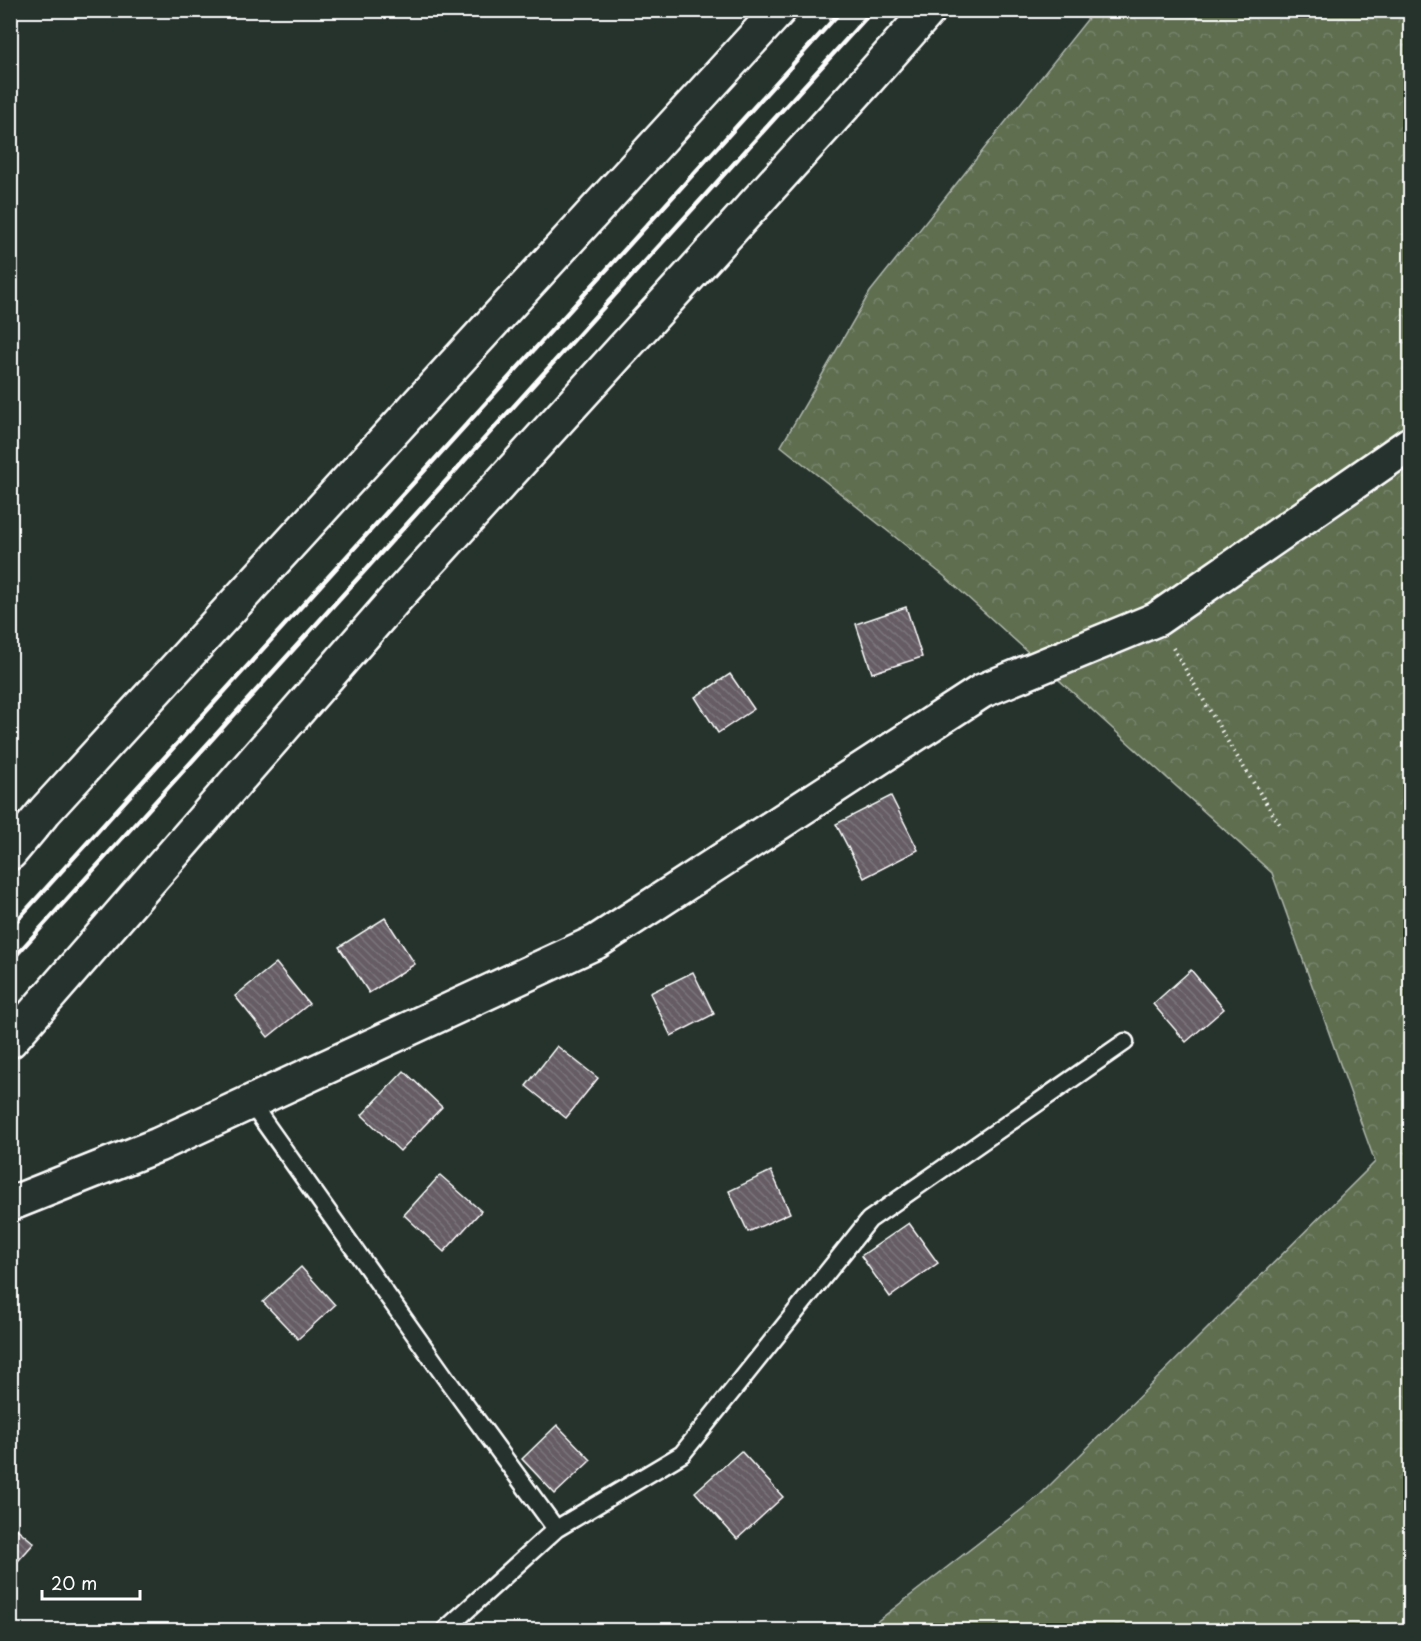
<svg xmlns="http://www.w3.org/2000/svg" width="1421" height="1641" font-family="'Playpen Sans',sans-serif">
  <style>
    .forest { fill: url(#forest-crowns); stroke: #aeb6a8; stroke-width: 1.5 }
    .building { fill: url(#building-back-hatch); stroke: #fff; stroke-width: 1.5 }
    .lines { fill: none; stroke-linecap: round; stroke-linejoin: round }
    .service-casing { stroke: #fff; stroke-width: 21 }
    .minor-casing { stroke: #fff; stroke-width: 38 }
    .path { stroke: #fff; stroke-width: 4; stroke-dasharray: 1.5 4.5; stroke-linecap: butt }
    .service { stroke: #26332d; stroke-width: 16 }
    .minor { stroke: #26332d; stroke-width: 33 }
    .rail { stroke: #fff; stroke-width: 4.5 }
  </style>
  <defs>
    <pattern id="forest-crowns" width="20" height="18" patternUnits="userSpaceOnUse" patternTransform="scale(1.5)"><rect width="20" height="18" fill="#5e6e50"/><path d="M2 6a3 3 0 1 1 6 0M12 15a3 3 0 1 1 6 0" fill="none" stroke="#76846a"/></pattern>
    <pattern id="building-back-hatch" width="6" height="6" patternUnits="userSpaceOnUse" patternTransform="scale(1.5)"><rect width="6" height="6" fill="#655d64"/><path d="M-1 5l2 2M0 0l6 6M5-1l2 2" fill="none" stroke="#7c757b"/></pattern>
  </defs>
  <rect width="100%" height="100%" fill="#26332d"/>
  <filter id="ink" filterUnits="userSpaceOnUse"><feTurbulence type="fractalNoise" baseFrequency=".0167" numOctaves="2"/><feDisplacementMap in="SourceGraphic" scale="12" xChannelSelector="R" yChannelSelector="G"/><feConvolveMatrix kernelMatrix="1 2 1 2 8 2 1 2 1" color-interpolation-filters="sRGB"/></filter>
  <g filter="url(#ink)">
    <path class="forest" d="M1094,11H1410V1630H866L1039,1496L1375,1162L1272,873L944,576L781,446L870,292Z"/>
    <path class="building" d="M906,607L922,657L872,673L856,624Z
      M730,674L754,709L718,733L695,697Z
      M891,796L918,850L864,878L836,824Z
      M385,918L415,964L369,993L339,947Z
      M276,963L309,1004L268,1037L235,996Z
      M1191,970L1224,1009L1186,1042L1153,1004Z
      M693,972L714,1014L671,1036L650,993Z
      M557,1046L598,1078L566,1118L526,1086Z
      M404,1071L442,1107L400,1151L362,1115Z
      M771,1171L790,1213L748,1232L729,1191Z
      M440,1175L481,1211L444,1252L404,1215Z
      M909,1223L938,1263L890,1297L861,1256Z
      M301,1267L335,1305L298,1339L263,1302Z
      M557,1425L591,1460L555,1494L522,1459Z
      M741,1451L783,1497L737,1539L695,1492Z
      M10,1523L34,1543L10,1570Z"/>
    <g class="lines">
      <defs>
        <path id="service" d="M250,1102L445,1377L556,1529L682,1454L869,1220L1125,1042
          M445,1630L556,1529"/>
        <path id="minor" d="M10,853L45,811L779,10
          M10,1041L397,597L863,85L929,10
          M10,1204L158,1145L596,942L982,691L1157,619L1410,444"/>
      </defs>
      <use href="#service" class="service-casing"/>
      <use href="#minor" class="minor-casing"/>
      <path class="path" d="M1173,648L1231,747L1280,825"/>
      <use href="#service" class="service"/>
      <use href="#minor" class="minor"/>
      <path class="rail" d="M10,928L842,10
        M10,962L873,10"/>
    </g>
  </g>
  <rect width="1421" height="1641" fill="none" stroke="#26332d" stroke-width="36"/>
  <rect x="18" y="18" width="1385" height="1605" fill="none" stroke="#fff" stroke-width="2" filter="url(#ink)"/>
  <path d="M42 1590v9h98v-9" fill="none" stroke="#ffffff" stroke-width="3"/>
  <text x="51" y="1590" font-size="18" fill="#ffffff" stroke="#26332d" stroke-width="4.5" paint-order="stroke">20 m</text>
</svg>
